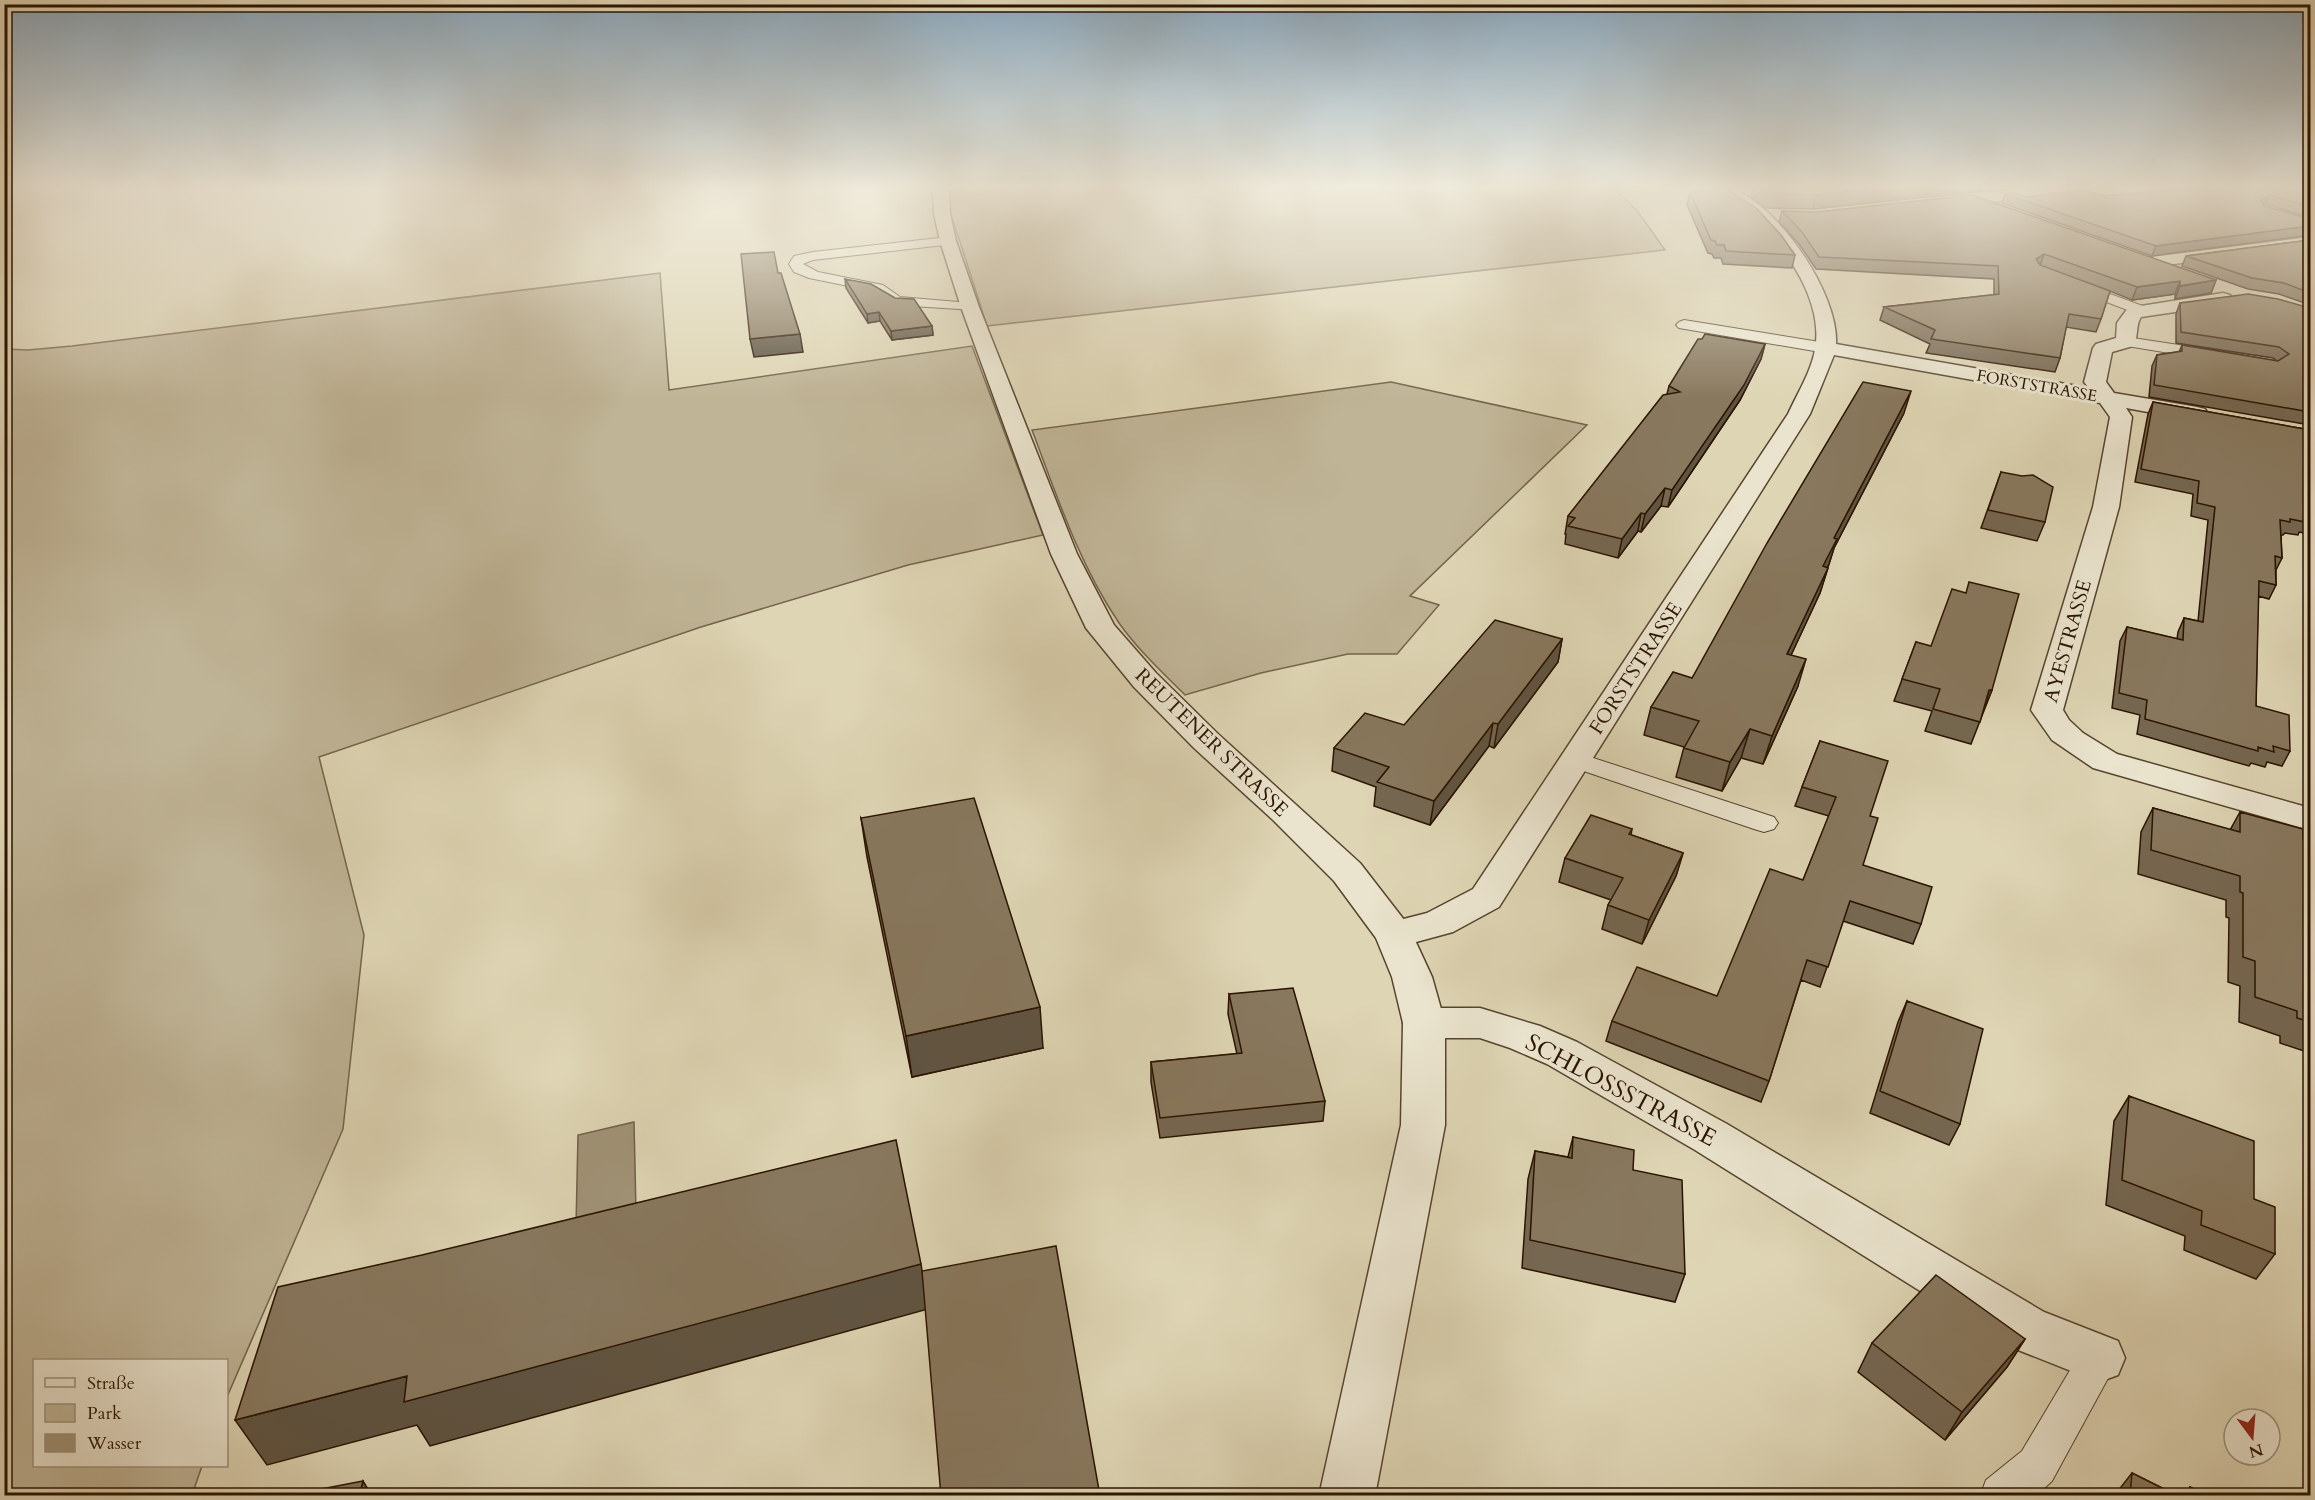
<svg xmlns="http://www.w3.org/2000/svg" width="2315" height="1500" font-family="Cardo,serif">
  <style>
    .green { fill: #bfb496; stroke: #74644c; stroke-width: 1.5 }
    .water { fill: #a19377; stroke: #716048; stroke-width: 1.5 }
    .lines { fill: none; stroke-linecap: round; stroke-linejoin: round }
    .service-casing { stroke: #57442e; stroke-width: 2 }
    .minor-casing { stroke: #57442e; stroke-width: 3 }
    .tertiary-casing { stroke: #57442e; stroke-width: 3 }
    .service { fill: #eae4ce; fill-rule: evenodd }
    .minor { fill: #eae4ce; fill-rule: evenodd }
    .tertiary { fill: #eae4ce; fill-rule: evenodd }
    .wall { fill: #756751; stroke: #2a1301; stroke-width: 1.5 }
    .shaded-wall { fill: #5f5442; stroke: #2a1301; stroke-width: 1.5 }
    .building { fill: #88785e; stroke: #2a1301; stroke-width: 1.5 }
    .labels { text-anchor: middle; stroke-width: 6; stroke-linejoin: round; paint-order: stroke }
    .far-street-label { font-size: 16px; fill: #2a1301; stroke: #eae4ce }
    .street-label { font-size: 20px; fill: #2a1301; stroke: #eae4ce }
    .near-street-label { font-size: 24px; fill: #2a1301; stroke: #eae4ce }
  </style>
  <rect width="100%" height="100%" fill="#ded5b4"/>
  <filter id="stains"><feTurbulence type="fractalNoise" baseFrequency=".00333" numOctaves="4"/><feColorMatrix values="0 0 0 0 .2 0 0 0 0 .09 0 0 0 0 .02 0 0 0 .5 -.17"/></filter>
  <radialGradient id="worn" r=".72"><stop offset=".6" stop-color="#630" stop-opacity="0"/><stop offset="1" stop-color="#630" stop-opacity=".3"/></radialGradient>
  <path class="green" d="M950,189H1615L1638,212L1665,250L987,326L951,214Z
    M660,273L669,390L972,346L1043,535L908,565L701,627L319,757L364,935L343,1129L227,1397L226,1360H34V1466H202L192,1495H5V349L28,350L72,346Z
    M1391,382L1587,425L1410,596L1439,605L1397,654H1348L1261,673L1185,695C1162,672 1138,650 1119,623C1079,564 1057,496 1032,430Z"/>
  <path class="water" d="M634,1122L636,1212L576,1226L578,1135Z"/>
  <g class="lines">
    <defs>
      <path id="service" d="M948,237L954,241L953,244L813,260L803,264L818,272L883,285L900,297L970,303L975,304L977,307L975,310L896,305L873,291L809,278L794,272L789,264L794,256L813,252Z
        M2075,281L2148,308L2150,311L2143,315L2138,314L2070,288L2068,285L2070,282Z
        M1684,320L1826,343L1834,348L1826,353L1679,328L1676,325L1679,322Z
        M2126,337L2212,350L2220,355L2212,360L2121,345L2118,342L2121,339Z
        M1575,752L1774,817L1778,823L1774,829L1764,832L1754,829L1566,765L1562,760L1566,755Z
        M2099,1339L2113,1345L2119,1358L2052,1481L2036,1496H1980L1986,1480L2022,1451L2085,1345Z"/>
      <path id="minor" d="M1715,189C1721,189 1729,188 1734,190C1780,207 1839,295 1836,344L2089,388L2084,382L2093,348L2096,344L2116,338L2117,323L2128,308L2223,293L2230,295L2232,299L2230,303L2223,305L2141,317C2135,326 2139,337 2133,346L2112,352L2106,382L2114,393L2197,407L2205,409L2208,414L2205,419L2197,421L2126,408L2132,417L2119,507L2063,710L2069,720L2083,733L2117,754L2310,808V830L2093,768L2052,740L2031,710L2093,507L2110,417L2100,403L1834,355L1810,414L1499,907L1453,932L1394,948L1380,945L1375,935L1380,925L1427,913L1473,889L1788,414C1797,394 1811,372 1815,350C1824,303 1788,250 1756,220C1744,209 1725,202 1715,189Z
        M2024,189L2045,190L2053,195L2045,200L2030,198L1936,207L1928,202L1936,197Z
        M2310,237V247L2150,267L2144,266L2141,262L2144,258L2150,257Z
        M1424,1008H1480L1540,1026L1577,1042L1727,1124L2044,1312L2118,1341L2125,1358L2118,1375L2099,1382L2008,1346L1695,1150L1547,1064L1510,1048L1480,1038H1424L1409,1034L1403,1023L1409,1012Z"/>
      <path id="tertiary" d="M933,189H949L950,214L956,241L979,307L1077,554L1114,625L1156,673L1218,734L1360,863L1408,925L1432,977L1445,1023V1125L1375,1496H1319L1401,1125L1403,1023L1392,977L1376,938L1334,881L1273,820L1194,748L1134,687L1086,628L1051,554L961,307L940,241L934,214Z"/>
    </defs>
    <use href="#service" class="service-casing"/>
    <use href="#minor" class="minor-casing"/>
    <use href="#tertiary" class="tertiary-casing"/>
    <use href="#service" class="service"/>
    <use href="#minor" class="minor"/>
    <use href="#tertiary" class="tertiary"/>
  </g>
  <path class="wall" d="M1753,189H1981L1980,191L1813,209L1765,208L1751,198Z
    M2310,189V218L2266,204L2152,256L2002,203L2005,194L2025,197L2104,196Z
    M1690,192L1795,255L1792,268L1723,264L1721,258H1714L1712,254L1708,253L1687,205Z
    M1782,211L2216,280L2211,293L2175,299V294L2132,300L2110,291L2101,319L2096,332L2066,327L2060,358L2055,372L1926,353L1930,344L1880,320L1884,307L1994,295V279L1816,269L1799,244L1779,222Z
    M2310,240V305L2279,294L2248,289L2182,266L2186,256Z
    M845,279L932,326L933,335L892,340L880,321L868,323L846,288Z
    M2180,303L2310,308V425L2149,397L2152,366L2157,355L2179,352L2182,345L2277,361L2273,358L2176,343V314Z
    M1765,344L1761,359L1740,400L1668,507L1661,506L1641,532L1638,531L1618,558L1565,544L1566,534H1565L1568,516L1667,394L1669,386Z
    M2153,402L2310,430V534L2299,532L2298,535L2285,533L2283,535H2281L2282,558L2276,570V585L2269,599L2258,596L2256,706L2290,751L2282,766L2267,762L2265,767L2251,763L2249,766L2137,734L2140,715L2112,708L2120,641L2127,627L2177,639L2178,632L2184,618L2198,621L2208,520L2191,516L2193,494L2135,482L2148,414Z
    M1904,413L1834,548L1820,593L1791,655L1798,686L1763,764L1741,758L1722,791L1676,777L1684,747L1644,735L1651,707L1692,678Z
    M2001,472L2045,522L2037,541L1981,528Z
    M1562,639L1558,662L1494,748L1489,746L1430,825L1374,806L1376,787L1332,771L1334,748L1404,725Z
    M1916,642L1992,690L1971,744L1925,731L1932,711L1894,701Z
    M1820,741L1870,816L1863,865L1921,924L1913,944L1843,921L1820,987L1801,980L1769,1081L1761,1102L1606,1041L1612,1021L1717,996L1803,880L1829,816L1795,806L1802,787Z
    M2153,808L2230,830L2240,812L2303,839L2310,841V1053L2280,1043V1036L2239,1022L2240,986L2228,982L2229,918L2226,917V900L2138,874L2141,832Z
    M861,818L1043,1048L912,1077L867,857Z
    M1632,829L1631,835L1683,853L1676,876L1642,944L1602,929L1608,905L1611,900L1559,882L1565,858Z
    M1229,994L1325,1101L1323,1121L1160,1138L1151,1082V1062L1237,1054L1228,1014Z
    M1907,1001L1960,1124L1949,1145L1870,1113L1898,1022Z
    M2129,1096L2254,1199L2275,1254L2256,1279L2184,1250L2185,1236L2106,1205L2114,1121Z
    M1573,1137L1633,1170L1685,1274L1675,1302L1522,1268L1528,1179L1535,1151L1568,1157Z
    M2025,1339L2007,1367L1945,1440L1858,1372L1872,1343Z
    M2132,1473L2178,1496H2114Z
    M2190,1487L2208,1496H2183Z"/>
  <path class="shaded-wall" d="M1877,189H1981L1980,191L1813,209L1816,195Z
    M2270,195L2266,204L2257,210L2261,200Z
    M2310,226V235L2152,256L2156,246Z
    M2044,254L2040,266L2036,259Z
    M2216,280L2211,293L2175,299L2180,286Z
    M2180,281L2175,294L2132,300L2137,287Z
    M879,312L880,321L868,323L867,314Z
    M932,326L933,335L892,340L891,331Z
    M800,334L803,352L754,357L750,339Z
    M1765,344L1761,359L1740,400L1668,507L1672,490Z
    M1911,391L1904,413L1834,548L1829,564L1815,592L1823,566L1834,538Z
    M1665,488L1661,506L1641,532L1645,514Z
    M1641,513L1638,531L1618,558L1622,539Z
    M1828,568L1820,593L1779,681L1787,654Z
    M1562,639L1558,662L1494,748L1498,724Z
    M1806,659L1798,686L1763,764L1772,736Z
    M1989,690H1992L1983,712Z
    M1493,723L1489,746L1430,825L1434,801Z
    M1750,729L1741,758L1722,791L1730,762Z
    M1683,853L1676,876L1642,944L1649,920Z
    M1040,1007L1043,1048L912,1077L906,1036Z
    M921,1264L928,1309L430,1446L417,1425L267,1465L235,1420L407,1376Z
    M2025,1339L2007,1367L1945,1440L1962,1412Z
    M363,1481L372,1496H359Z"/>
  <path class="building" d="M1727,189L1757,209L1781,235L1795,255L1726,251L1724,245H1717L1715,241L1711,240L1690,192Z
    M1760,189H1877L1816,195L1768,194Z
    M2174,189H2310V207L2270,195L2261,200L2264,206L2310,219V226L2156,246L2005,194L2015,193L2025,197L2084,190L2104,196Z
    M1972,195L2216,280L2180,286V281L2137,287L2044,254L2036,259L2040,265L2110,291L2101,319L2069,314L2060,358L1931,339L1935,330L1884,307L1999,294L1998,266L1819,257L1802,232L1782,211L1816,212Z
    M2310,240V293L2284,283L2252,278L2186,256Z
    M774,252L778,273H781L800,334L750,339L741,254Z
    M845,279L871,284L895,298L914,299L932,326L891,331L879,312L867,314Z
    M2248,294L2278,299L2310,308V412L2154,385L2157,355L2182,351V345L2278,361L2289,354L2279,347L2181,332L2180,303Z
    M1705,334L1765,344L1744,385L1672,490L1665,488L1645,514L1641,513L1622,539L1568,526L1575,518L1568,516L1663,395L1680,392L1669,386L1698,339H1702Z
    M1863,382L1911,391L1834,538L1837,539L1823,566L1828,568L1787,654L1806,659L1772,736L1750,729L1730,762L1684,748L1699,721L1651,707L1673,672L1692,678L1767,543Z
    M2153,402L2310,430V520L2304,518L2305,522L2290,519V522L2280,520L2282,558L2275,556L2276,585L2259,581L2256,706L2289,715L2290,751L2273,746L2274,752L2258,747V751L2145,719L2147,700L2119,693L2127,627L2183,640L2184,618L2203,622L2215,507L2197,503L2199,481L2141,469Z
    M2001,472L2022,476L2033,475L2053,487L2045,522L1988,510Z
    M1969,582L2019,594L1992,690H1989L1980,722L1933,709L1940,689L1902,679L1916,642L1931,646L1952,589L1966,593Z
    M1495,620L1562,639L1498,724L1493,723L1434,801L1377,782L1389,767L1334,748L1365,713L1404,725Z
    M1820,741L1888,761L1870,816L1878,818L1863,865L1932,887L1921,924L1850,901L1828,967L1807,960L1769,1081L1612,1021L1637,967L1717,996L1770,869L1803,880L1836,797L1802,787Z
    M974,798L1040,1007L906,1036L861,818Z
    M2153,808L2240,832V812L2303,829V839L2310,841V1022L2297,1018V1011L2255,997V961L2243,957V893L2240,892V876L2151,850Z
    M1591,815L1632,829L1629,834L1683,853L1649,920L1608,905L1623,878L1565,858Z
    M1293,988L1325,1101L1160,1118L1151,1062L1242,1053L1229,994Z
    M1907,1001L1983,1029L1960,1124L1880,1091Z
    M2129,1096L2254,1141V1199L2275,1207V1254L2201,1225L2202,1211L2122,1180Z
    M1573,1137L1634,1150L1633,1170L1682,1180L1685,1274L1530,1240L1535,1151L1572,1158Z
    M896,1140L921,1264L404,1402L407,1376L235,1420L278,1287L422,1255Z
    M1056,1246L1100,1496H941L922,1271Z
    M1936,1275L2025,1339L1962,1412L1872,1343Z
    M2132,1473L2178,1496H2130Z
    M363,1481L359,1496H285Z
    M2190,1487L2208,1496H2190Z"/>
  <linearGradient id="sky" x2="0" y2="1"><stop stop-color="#8ba7bb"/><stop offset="0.47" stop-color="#f0ecdd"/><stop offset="1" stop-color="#f0ecdd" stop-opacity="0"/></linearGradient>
  <rect width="2315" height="399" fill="url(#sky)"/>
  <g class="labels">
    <g class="far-street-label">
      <text transform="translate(2037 385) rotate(10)" y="6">FORSTSTRASSE</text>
    </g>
    <g class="street-label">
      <text transform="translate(2067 641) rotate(-74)" y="7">AYESTRASSE</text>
      <text transform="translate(1635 668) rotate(-57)" y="7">FORSTSTRASSE</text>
      <text transform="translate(1212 742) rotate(44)" y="7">REUTENER STRASSE</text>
    </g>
    <g class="near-street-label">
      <text transform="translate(1621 1090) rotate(28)" y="8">SCHLOSSSTRASSE</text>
    </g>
  </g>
  <rect width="2315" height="1500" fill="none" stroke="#ded5b4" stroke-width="24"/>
  <rect x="6" y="6" width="2303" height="1488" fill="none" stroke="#2a1301" stroke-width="3"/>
  <rect x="12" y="12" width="2291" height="1476" fill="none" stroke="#2a1301" stroke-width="1.5"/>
  <rect x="33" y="1359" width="195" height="108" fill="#eae4ce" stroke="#9d907c" stroke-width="1.5"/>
  <rect x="45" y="1378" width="30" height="9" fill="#eae4ce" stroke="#9d907c" stroke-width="1.5"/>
  <text x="87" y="1389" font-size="18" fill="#2a1301">Straße</text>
  <rect x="45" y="1404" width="30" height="18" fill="#bfb496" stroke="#9d907c" stroke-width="1.5"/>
  <text x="87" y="1419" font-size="18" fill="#2a1301">Park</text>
  <rect x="45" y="1434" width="30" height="18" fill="#a19377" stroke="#9d907c" stroke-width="1.5"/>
  <text x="87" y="1449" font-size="18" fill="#2a1301">Wasser</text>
  <g transform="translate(2252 1437) rotate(164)"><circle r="28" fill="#eae4ce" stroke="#9d907c" stroke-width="1.5"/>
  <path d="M0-4.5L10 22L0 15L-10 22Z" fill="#8f2418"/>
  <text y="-9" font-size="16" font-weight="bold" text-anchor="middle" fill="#2a1301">N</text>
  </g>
  <rect width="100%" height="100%" filter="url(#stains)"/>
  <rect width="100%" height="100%" fill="url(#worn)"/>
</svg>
